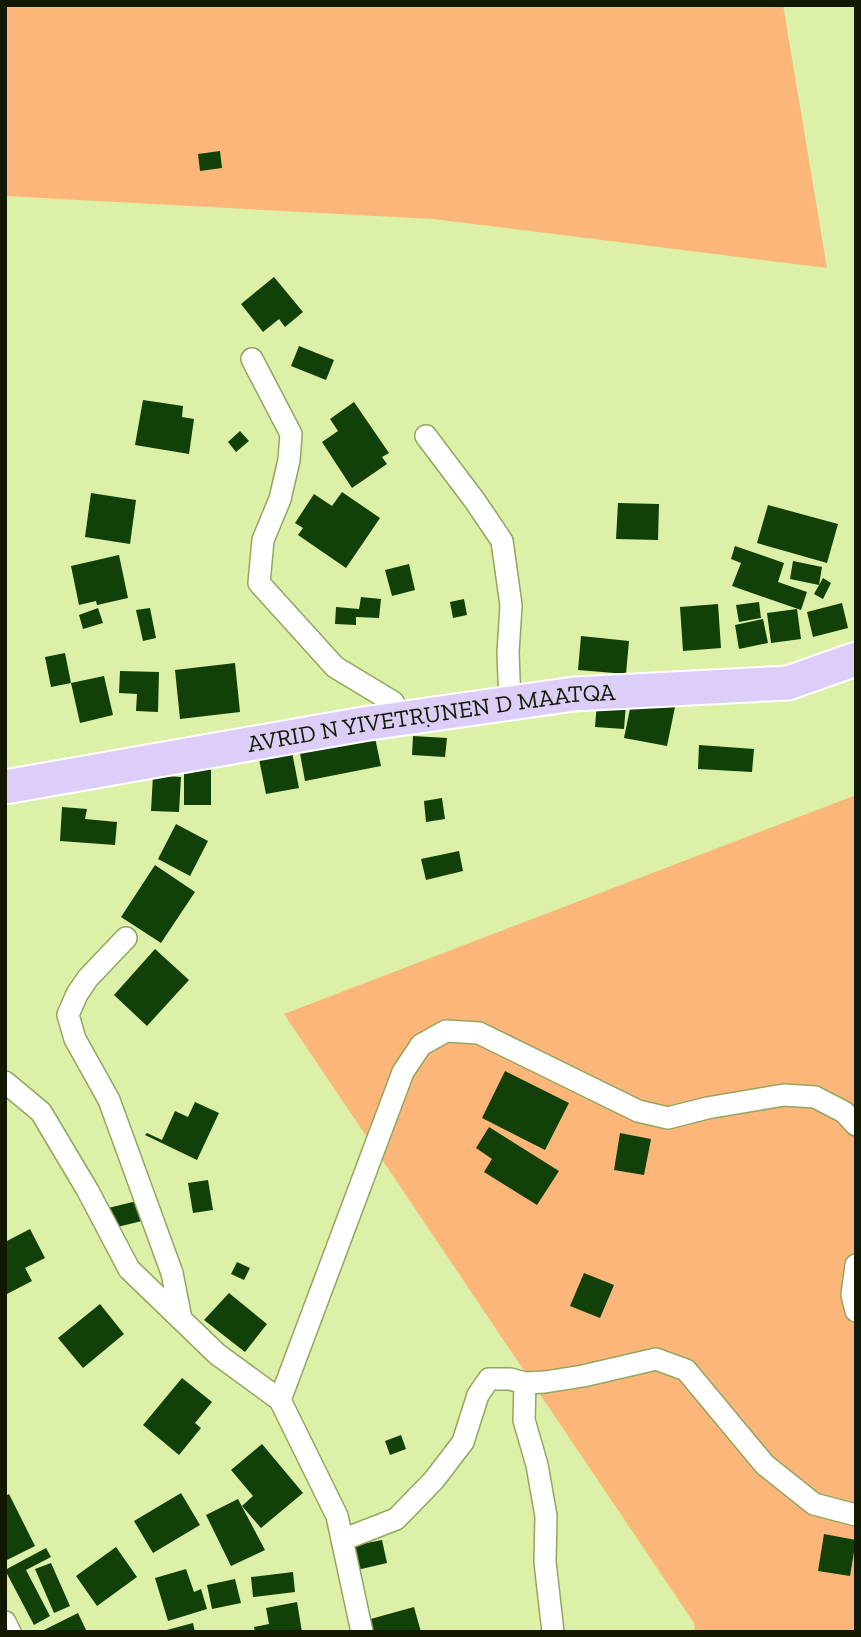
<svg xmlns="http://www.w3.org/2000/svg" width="861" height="1637" font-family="'Zilla Slab',serif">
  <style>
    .green { fill: #fdb679 }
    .building { fill: #114008 }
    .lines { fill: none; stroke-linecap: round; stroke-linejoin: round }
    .street-casing { stroke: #93a55f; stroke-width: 24 }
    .primary-casing { stroke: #fff; stroke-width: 37 }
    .street { stroke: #fff; stroke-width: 21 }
    .primary { stroke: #ddcdf9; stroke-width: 33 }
    .labels { text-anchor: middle; stroke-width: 7; stroke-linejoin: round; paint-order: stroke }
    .street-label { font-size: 24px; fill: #131900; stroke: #fff }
  </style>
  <rect width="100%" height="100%" fill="#dcf0a7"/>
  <path class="green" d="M5,5H783L827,268L433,219L5,196Z
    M856,795V1632H695L694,1623L284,1014Z"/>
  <path class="building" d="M220,151L222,168L200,171L198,154Z
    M274,277L303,312L285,327L279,319L263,332L241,304Z
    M299,346L334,360L326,380L291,366Z
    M143,400L183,406L182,417L194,419L189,454L135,445Z
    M354,402L389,453L382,457L387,464L352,488L322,442L338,431L330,419Z
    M240,431L249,441L236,452L228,442Z
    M342,492L380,518L346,568L298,535L303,528L295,523L314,494L332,506Z
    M91,493L136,500L130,544L85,537Z
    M618,503L659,504L658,540L616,539Z
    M768,505L838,524L827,563L757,543Z
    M735,546L784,563L778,582L807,592L801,610L732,586L741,563L731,559Z
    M119,555L128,598L97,605L96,601L79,605L71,566Z
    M793,561L822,567L819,585L790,579Z
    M409,564L415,590L392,596L385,570Z
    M823,578L831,583L823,599L814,594Z
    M361,597L381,599L379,618L356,617V625L335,624L336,607L359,609Z
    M464,599L467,615L453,618L450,602Z
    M759,602L761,618L739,622L736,605Z
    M842,603L848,628L813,637L807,612Z
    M718,604L721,648L683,651L680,607Z
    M98,608L103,623L83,629L79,615Z
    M150,608L156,638L143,641L136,610Z
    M797,609L801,639L771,643L767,613Z
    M763,619L768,643L739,649L735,625Z
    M581,636L629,641L626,674L578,670Z
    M65,653L71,683L51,687L45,657Z
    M235,663L240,712L180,719L175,670Z
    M120,671L159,672L158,712L136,711L137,694L119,693Z
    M104,676L113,715L80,723L71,683Z
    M632,699L675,707L667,746L624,738Z
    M597,702L626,704L624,729L595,727Z
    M374,733L381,766L305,781L299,748Z
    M413,736L447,738L445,757L412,755Z
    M699,745L754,749L752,772L698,769Z
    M292,752L299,788L266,794L259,759Z
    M184,769H211V805H184Z
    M153,775L181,777L179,812L151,811Z
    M442,798L445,819L426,822L424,801Z
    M62,807L87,809L85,819L117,822L115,845L60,841Z
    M176,824L208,841L190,876L158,859Z
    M459,851L463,871L426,880L421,859Z
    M155,865L195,892L161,943L121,917Z
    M155,949L189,980L147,1026L114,995Z
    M505,1071L569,1103L545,1150L482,1118Z
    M195,1102L219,1113L197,1160L145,1135L147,1133L162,1140L175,1111L188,1117Z
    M489,1127L559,1171L537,1205L484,1172L492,1159L476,1148Z
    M620,1133L651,1139L644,1175L614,1170Z
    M208,1180L213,1210L193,1213L188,1183Z
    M137,1201L142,1221L113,1228L108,1208Z
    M30,1229L45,1258L25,1268L32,1281L7,1294L5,1291V1242Z
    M237,1262L250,1268L244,1280L231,1274Z
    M584,1273L614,1285L600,1318L570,1306Z
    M229,1293L267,1324L245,1352L204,1320Z
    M100,1304L124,1334L83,1368L58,1338Z
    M182,1378L212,1402L195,1423L201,1428L179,1455L143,1425Z
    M401,1435L406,1449L390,1455L385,1441Z
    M262,1444L303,1493L261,1528L242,1506L253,1496L231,1470Z
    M181,1493L200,1525L153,1553L134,1521Z
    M9,1494L35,1546L5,1561V1496Z
    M238,1499L265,1550L231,1566L206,1515Z
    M824,1534L856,1540L850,1576L818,1571Z
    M382,1540L387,1563L357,1570L352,1546Z
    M116,1547L137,1577L97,1606L76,1576Z
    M46,1548L51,1557L26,1570L50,1616L34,1625L5,1570Z
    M51,1563L70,1606L54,1613L35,1569Z
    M186,1569L194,1592L201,1589L207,1609L168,1621L155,1578Z
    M293,1572L295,1592L253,1597L251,1577Z
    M235,1579L241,1603L212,1609L207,1585Z
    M297,1602L302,1632H255L254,1627L269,1624L266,1608Z
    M414,1607L421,1632H370L367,1620Z
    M78,1613L87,1632H40Z
    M193,1623L195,1632H164L163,1631Z"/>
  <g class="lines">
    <defs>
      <path id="street" d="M252,359L291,434L289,460L280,499L263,540L259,583L335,667L393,702L402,718
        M426,436L475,501L502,541L511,605L508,653L510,703
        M126,938L88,978L77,994L68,1015L75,1039L109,1100L172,1273L181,1319
        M5,1082L41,1112L88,1191L129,1269L217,1354L280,1400L337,1516L362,1632
        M856,1265L852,1295L856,1311
        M280,1400L403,1072L421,1045L446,1031L479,1033L638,1111L668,1118L707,1108L784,1095L815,1097L844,1112L856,1125
        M342,1540L396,1519L434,1480L463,1442L478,1395L489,1379H510L525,1383
        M5,1622L10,1632
        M553,1632L545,1562L546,1516L537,1465L524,1420L525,1383L545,1382L583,1376L656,1359L686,1370L765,1465L814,1504L856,1515"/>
      <g id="primary">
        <path id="s1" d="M5,787L363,724L574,694L788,683L856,659"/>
      </g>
    </defs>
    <use href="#street" class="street-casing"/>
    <use href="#primary" class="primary-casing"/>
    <use href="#street" class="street"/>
    <use href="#primary" class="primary"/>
  </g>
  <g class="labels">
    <g class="street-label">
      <text dy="8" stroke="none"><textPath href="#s1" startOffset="432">AVRID N YIVETṚUNEN D MAATQA</textPath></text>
    </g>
  </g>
  <rect width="861" height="1637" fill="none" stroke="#131900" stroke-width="14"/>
</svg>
